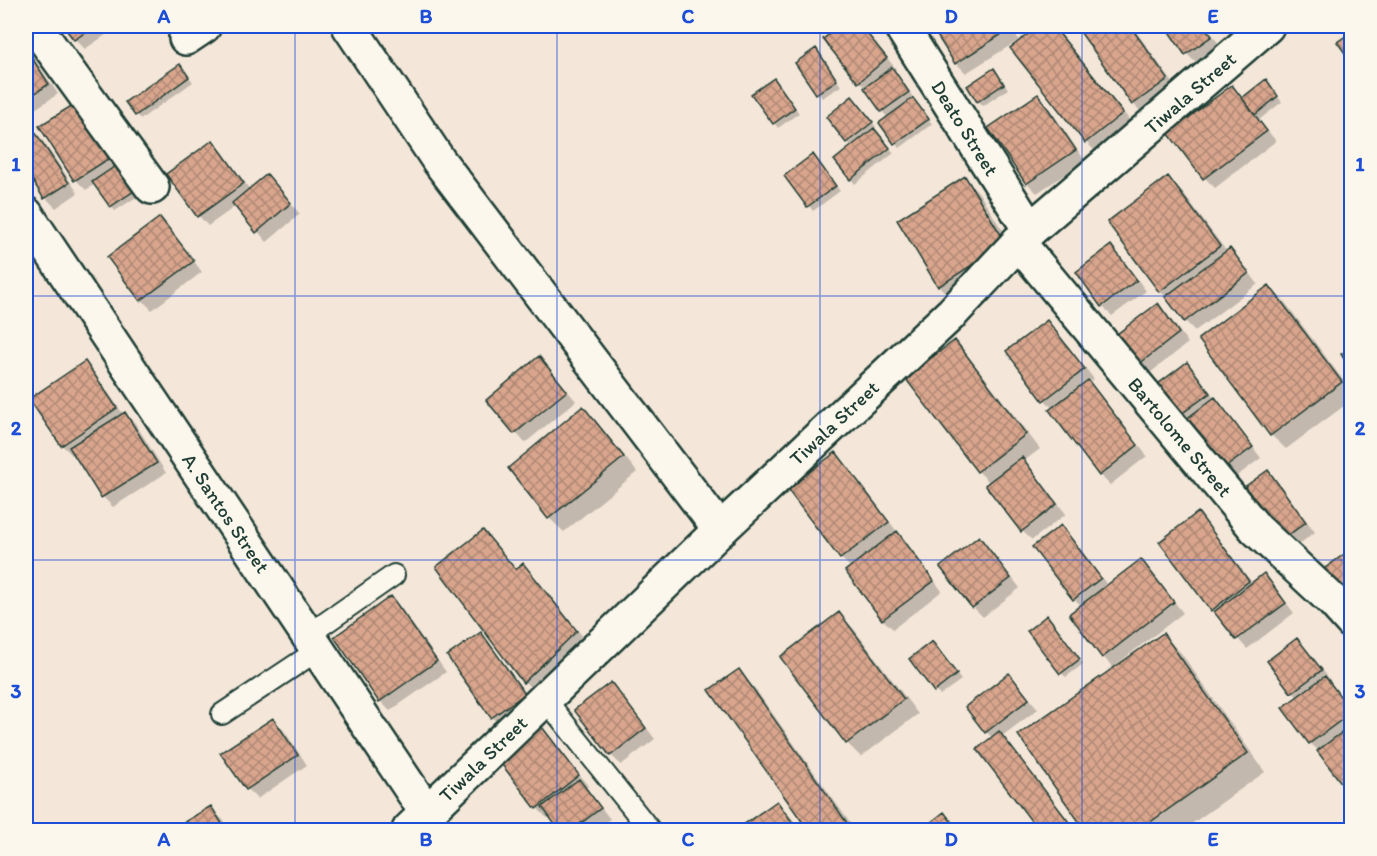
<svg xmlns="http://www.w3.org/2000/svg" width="1377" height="856" font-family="Itim,sans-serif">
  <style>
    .shadow { fill: #0003 }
    .building { fill: url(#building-cross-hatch); stroke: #1f3d34; stroke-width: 1.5 }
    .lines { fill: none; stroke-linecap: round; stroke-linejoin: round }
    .service-casing { stroke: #1f3d34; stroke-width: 24 }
    .minor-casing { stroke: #1f3d34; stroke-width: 38 }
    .tertiary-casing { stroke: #1f3d34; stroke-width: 38 }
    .service { stroke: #fbf7ec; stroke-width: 20 }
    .minor { stroke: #fbf7ec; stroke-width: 33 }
    .tertiary { stroke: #fbf7ec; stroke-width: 33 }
    .grid { fill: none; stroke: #1d4ed8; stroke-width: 1.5; stroke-opacity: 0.55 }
    .labels { text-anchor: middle; stroke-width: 5; stroke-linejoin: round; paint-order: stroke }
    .street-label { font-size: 20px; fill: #1f3d34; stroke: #fbf7ec }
    .neatline { fill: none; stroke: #1d4ed8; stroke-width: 2 }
    .grid-label { font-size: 20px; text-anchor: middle; font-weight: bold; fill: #1d4ed8 }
  </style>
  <defs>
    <pattern id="building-cross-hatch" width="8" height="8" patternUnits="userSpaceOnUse" patternTransform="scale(1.5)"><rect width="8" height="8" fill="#d9a58d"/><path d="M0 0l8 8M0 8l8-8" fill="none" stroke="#af8874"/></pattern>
  </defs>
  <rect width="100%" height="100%" fill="#f4e7d9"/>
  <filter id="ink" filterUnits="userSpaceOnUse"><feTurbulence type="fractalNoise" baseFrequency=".0167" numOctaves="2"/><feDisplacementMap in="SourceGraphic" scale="12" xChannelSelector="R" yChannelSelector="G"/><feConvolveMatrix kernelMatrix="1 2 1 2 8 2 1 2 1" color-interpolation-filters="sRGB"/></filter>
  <g filter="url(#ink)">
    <path class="shadow" d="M65,26H119L85,49L75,39Z
      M768,26H789L777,35Z
      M842,26H861L896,69L894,71L913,97L912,98L932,124L900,148L895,143L888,118L882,111L867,90L825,39Z
      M933,26H1010L1019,40L966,73L956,63Z
      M1041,26H1053L1062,35L1136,128L1101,157L1086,142L1012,49Z
      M1078,26H1132L1181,94L1148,118L1133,104Z
      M1167,26H1206L1221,47L1197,64L1187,54Z
      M26,46L58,94L26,115Z
      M820,55L841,86L822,98L797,63Z
      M180,66L193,82L141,119L136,115Z
      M994,70L999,75L1008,89L983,106L978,101Z
      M778,85L799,113L778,128L774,123Z
      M1270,86L1282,102L1259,120L1276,141L1215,188L1205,178L1170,134L1232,87L1243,99Z
      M1038,96L1048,106L1085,161L1037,193L1027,183Z
      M81,102L141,194L115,211L95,184L86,190L76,180Z
      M857,103L876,127L874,129L894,153L855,184L851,179L852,147L828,118Z
      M31,128L41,138L78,193L56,208L46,198L26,168V132Z
      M213,142L223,152L250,190L267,176L300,214L267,242L236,206L208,226L199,216L168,175Z
      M813,156L840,191L813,211L786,176Z
      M965,178L979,193L1020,258L953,301L939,286Z
      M1168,178L1182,192L1227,252L1230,250L1240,260L1258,284L1195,331L1185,321L1168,299L1160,291Z
      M160,219L170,229L202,272L152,310L142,300L109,257Z
      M1111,247L1121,257L1146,291L1112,316L1102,306L1078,273Z
      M1269,287L1284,301L1352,392V400L1286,449L1271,435Z
      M1158,305L1168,315L1188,343L1150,373L1140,363Z
      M1047,322L1057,332L1094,379L1089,383L1098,392L1147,456L1110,485L1100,475L1053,409L1045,400L1008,352Z
      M955,342L969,357L1040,449L1024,461L1032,469L1066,514L1032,540L1022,531L990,483L978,471Z
      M85,363L95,373L123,414L125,413L135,423L166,473L113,507L103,497L75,453L72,455L62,445L31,399Z
      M1187,364L1197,374L1217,401L1224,409L1261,458L1233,479L1178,416Z
      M548,368L576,401L525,443L488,400Z
      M583,408L597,422L637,472L564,532L549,518Z
      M836,454L846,464L898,533L897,534L906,543L942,591L893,629L883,620L847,572L851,568L841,558L790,490Z
      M1267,472L1277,482L1315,532L1289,552Z
      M1197,514L1207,524L1253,584L1264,575L1273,585L1294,613L1247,649L1212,610Z
      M1061,527L1071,537L1108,586L1141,561L1151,571L1183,613L1113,667L1103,657L1082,606L1074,599Z
      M482,532L497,547L517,571L523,565L538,580L591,647L539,696L525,682L438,567Z
      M979,538L989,548L1020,588L983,617L973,607Z
      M391,598L401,608L446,672L390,711L380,701Z
      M839,614L853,628L918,714L861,757L847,743Z
      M1051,622L1083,664L1066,677L1061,673Z
      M480,634L490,644L534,705L502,727L492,717Z
      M1163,635L1181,653L1265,772L1183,830H1087L1021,736Z
      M1297,640L1307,650L1331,681L1329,682L1352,710V794L1320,752L1310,743L1298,698L1269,661Z
      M937,648L961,680L940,695L935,691Z
      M738,671L753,686L855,830H810L711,690Z
      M1009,675L1019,685L1038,709L1002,736L1009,743L1075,830H1040L979,749L993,738L986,732Z
      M611,684L621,694L655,739L621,765L611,755L576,710Z
      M273,719L283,729L307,765L257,799L247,789Z
      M542,729L552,739L588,786L586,788L610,819L595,830H561L550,816L547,818L537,808Z
      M777,803L791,817L801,830H738Z
      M211,808L225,822L230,830H174Z
      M944,814L960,830H923Z
      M541,825L546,830H534Z"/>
    <path class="building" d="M63,26H95L74,40Z
      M839,26H861L887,58L858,83L823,39Z
      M931,26H1008L1010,29L955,64Z
      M1039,26H1053L1123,113L1085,143L1010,48Z
      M1076,26H1130L1168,79L1132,105Z
      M1165,26H1204L1212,36L1185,55Z
      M1352,32V63L1337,42Z
      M816,48L837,80L816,94L795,63Z
      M26,49L49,84L26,99Z
      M180,64L189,77L135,116L125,102Z
      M892,67L909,92L881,112L864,88Z
      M994,68L1004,84L977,102L967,86Z
      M774,78L795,108L773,124L751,94Z
      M1266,79L1278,96L1255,115L1242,98Z
      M1232,85L1267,131L1203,179L1168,133Z
      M1038,94L1076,150L1026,184L988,128Z
      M852,96L873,122L846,143L826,117Z
      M913,98L929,119L894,144L879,123Z
      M81,100L116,154L74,181L39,126Z
      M31,126L69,183L44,199L26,170V130Z
      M874,128L890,148L850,180L834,160Z
      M213,140L244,183L197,217L166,174Z
      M813,154L836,186L807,207L784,176Z
      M120,163L137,189L110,207L92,182Z
      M267,174L291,203L256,233L232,203Z
      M965,176L1006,243L938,287L897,220Z
      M1168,176L1220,246L1159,292L1107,222Z
      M160,217L194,261L140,301L107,257Z
      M1111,245L1137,280L1101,307L1076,272Z
      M1230,248L1249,273L1184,322L1165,297Z
      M1269,285L1342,382L1270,436L1198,339Z
      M1158,303L1179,333L1139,364L1117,334Z
      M1047,320L1085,369L1043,401L1006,351Z
      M955,340L1026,434L977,472L905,378Z
      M1352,348V372L1341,354Z
      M539,356L567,391L514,434L486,400Z
      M85,361L117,408L61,446L29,399Z
      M1187,362L1210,393L1177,417L1154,387Z
      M1088,380L1138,445L1099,476L1049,410Z
      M1215,397L1253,447L1222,470L1185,420Z
      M583,406L624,457L548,519L508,468Z
      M125,412L157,463L101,498L69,447Z
      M836,452L889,522L840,559L787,489Z
      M1022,457L1057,504L1021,532L985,485Z
      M1268,470L1306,522L1278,543L1239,491Z
      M1198,512L1249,581L1211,611L1159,542Z
      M1061,525L1101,578L1073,600L1032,547Z
      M483,530L516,570L523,563L577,631L523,683L436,567Z
      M897,531L934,581L882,620L845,571Z
      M979,536L1011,578L972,608L940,567Z
      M1350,550L1352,552V596L1343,602L1321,571Z
      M1141,559L1174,602L1102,658L1069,614Z
      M1264,573L1286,603L1236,640L1214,612Z
      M391,596L437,661L379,702L334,637Z
      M839,612L904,699L846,744L780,657Z
      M1047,615L1080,659L1060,674L1027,631Z
      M481,632L525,694L491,718L447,656Z
      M1163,633L1248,753L1139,830H1085L1018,735Z
      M1297,638L1322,670L1291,693L1267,661Z
      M932,641L957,674L934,692L909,659Z
      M739,669L852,830H808L709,690Z
      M1009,673L1029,699L985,733L965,707Z
      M1325,676L1352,712L1309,744L1282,708Z
      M611,682L646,728L610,756L574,710Z
      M273,718L298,755L246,790L220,753Z
      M1352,725V797L1317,751Z
      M542,727L579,775L536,809L499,761Z
      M999,731L1075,830H1038L977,749Z
      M579,779L601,808L572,830H559L542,807Z
      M777,801L798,830H736Z
      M211,806L226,830H171Z
      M944,812L958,830H921Z"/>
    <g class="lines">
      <defs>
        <path id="service" d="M308,635L394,575
          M545,699L650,830
          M222,714L318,650"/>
        <path id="minor" d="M35,26L152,187
          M349,26L439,161L720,530
          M901,26L1030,230
          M186,38L204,26
          M26,214L427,813
          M1018,242L1256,529L1334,602L1352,622"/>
        <path id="tertiary" d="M409,830L720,530L952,313L1030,230L1267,26"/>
      </defs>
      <use href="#service" class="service-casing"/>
      <use href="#minor" class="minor-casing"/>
      <use href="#tertiary" class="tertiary-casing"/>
      <use href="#service" class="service"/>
      <use href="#minor" class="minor"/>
      <use href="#tertiary" class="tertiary"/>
    </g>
  </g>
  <path class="grid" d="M295,26V830M557,26V830M820,26V830M1082,26V830M26,296H1352M26,560H1352"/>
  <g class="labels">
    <g class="street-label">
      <text transform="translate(1190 93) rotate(-41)" y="7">Tiwala Street</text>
      <text transform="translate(965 128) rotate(58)" y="7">Deato Street</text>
      <text transform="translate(834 423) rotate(-43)" y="7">Tiwala Street</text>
      <text transform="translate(1180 437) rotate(50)" y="7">Bartolome Street</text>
      <text transform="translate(226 513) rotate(56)" y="7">A. Santos Street</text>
      <text transform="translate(483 759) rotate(-44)" y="7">Tiwala Street</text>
    </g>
  </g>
  <rect width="1377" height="856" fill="none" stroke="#fbf7ec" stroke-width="66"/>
  <rect x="33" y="33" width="1311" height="790" class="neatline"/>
  <g class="grid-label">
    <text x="164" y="23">A</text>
    <text x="426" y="23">B</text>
    <text x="688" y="23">C</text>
    <text x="951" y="23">D</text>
    <text x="1213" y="23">E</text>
    <text x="16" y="171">1</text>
    <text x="1360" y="171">1</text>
    <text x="16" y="435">2</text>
    <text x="1360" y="435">2</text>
    <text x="16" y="698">3</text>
    <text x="1360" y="698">3</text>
    <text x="164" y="846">A</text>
    <text x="426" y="846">B</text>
    <text x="688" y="846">C</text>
    <text x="951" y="846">D</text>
    <text x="1213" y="846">E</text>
  </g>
</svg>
